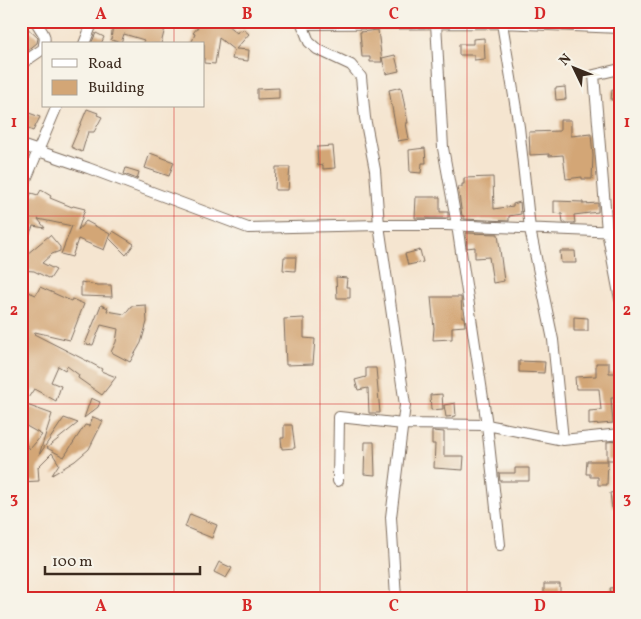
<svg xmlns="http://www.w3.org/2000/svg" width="641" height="619" font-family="Vollkorn,serif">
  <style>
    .building { fill: #d3a676 }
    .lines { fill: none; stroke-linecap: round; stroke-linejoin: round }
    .minor-casing { stroke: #7c6b5c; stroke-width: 12 }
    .minor { stroke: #fff; stroke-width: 10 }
    .grid { fill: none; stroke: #d62828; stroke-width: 1; stroke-opacity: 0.55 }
    .neatline { fill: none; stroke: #d62828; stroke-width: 2 }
    .grid-label { font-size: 16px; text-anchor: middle; font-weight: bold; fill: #d62828 }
  </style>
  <rect width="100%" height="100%" fill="#f7f3e8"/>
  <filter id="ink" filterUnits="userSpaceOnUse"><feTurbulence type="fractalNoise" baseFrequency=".02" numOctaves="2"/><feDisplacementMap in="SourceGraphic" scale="10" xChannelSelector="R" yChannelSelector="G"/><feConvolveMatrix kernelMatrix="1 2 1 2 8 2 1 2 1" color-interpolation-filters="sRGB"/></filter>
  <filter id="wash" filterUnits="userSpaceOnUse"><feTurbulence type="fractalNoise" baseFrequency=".0096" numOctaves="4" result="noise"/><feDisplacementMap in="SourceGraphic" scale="20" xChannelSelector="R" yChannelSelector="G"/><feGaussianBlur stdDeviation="1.12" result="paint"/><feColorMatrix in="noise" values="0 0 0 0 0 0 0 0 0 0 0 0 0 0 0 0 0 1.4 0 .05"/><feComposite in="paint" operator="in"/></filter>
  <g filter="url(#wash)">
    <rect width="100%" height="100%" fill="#f5e5d0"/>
    <g id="blocks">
      <path class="building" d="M131,21L157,26L159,21L166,24L161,44H142L144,40L124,34L121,43L111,40L113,24L129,26Z
        M203,21H222L237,33L239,30L242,31L243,29L249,34L236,49L249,50L248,61L232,59L234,50L219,38L215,64L204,63V44H191L195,34L193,33Z
        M21,22L38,38L37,43L27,51L21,46Z
        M378,30L382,62H370V57H362L360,32Z
        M96,33L104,37L101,44H91Z
        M484,38L485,59L474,60V55H459V44H473V39Z
        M395,55L399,71L386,74L382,58Z
        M401,87L408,123H406L409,139L398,141L389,90Z
        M565,87L566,99L556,100L555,88Z
        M279,88V98L257,99V89Z
        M612,90L620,91V100H611Z
        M87,109L98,113L97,115L102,117L94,132H88L82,152L71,147Z
        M29,113L40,117L33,131L24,127Z
        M560,120H571V136L591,134L593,156L592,179H582V177L566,179L563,155L549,156V154L530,155L529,132L560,131Z
        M333,146L335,168L323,169V165L318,166L317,147Z
        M425,148L426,163H422L421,173L410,172L409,150Z
        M150,153L174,162L169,176L145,168Z
        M276,167H290L288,190H275Z
        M126,168L139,172L137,179L124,174Z
        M493,177L494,209L513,206V204L520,202L521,214L509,216V221L464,219V216H462L458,187H462V184H464V178Z
        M41,190L51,196L50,198L72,207L73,206L85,209L78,230L86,221L110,234L104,250L78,239L72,257L61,254L72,226L38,219L45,228L33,226L21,255V223L31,193L38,195Z
        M416,197H440V212H448V218H415Z
        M554,201L583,202V204L598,203V212L574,215L575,223H563L562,214L554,213Z
        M113,231L134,244L126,255L109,238Z
        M466,233L498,234L504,281L493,283L489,257L475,258V247L467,248Z
        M50,235L60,247V251L52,254L42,263L56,270L50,279L34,271L21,270V259Z
        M420,250L423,262L408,265L405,254Z
        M560,251H575L576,263H561Z
        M284,257H296L295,271L283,270Z
        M336,277L347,278L346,287H350V298H337Z
        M81,282L97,285H111L112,297L81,296Z
        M40,287L71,301L72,299L84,304L70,340L35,332L34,334L89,362L102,369L101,371L116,377L102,395L78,378L79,375L67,366L65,370L58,366L51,382L61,386L56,401L34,389L24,404L52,414L39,455L64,418L78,423L47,448L64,457L85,425L89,426L93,417L103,421L89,449L75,461L52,475L59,464L52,453L38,467L39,481L21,482L24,442L30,449L42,435L21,423V357H23L27,338L21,335L26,323L21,321V289L36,295Z
        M431,297H461L462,317H464L465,326L452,327V339L433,340L434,328Z
        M101,305L108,308L107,311L125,314L131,306L146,305L147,322L141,343L130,362L111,352L116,342L118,329L101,325L93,345L85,344Z
        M574,317L588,318V331H574Z
        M304,318V338L315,339L313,364L286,365L284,319Z
        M519,361L545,362L544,373L519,372Z
        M596,363H609V373H618L620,398H611L613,423L589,425V411L601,410L599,389H576L575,377L596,376Z
        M366,368H376L380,413H369L368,388L358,390L355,380L366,377Z
        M442,394L443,409L431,410L430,395Z
        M91,398L100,402L98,407L84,418Z
        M455,403L456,416L446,417L444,405Z
        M284,425H292L295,448L282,449L281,438H284Z
        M432,431L444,432V456H464L463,470L434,468L435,444H432Z
        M619,441L620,460H607V442Z
        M365,442H374L375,475L364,474Z
        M587,461H608L607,485H598V477H590V474H586Z
        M515,468H529V481H500L499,473H515Z
        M620,491V507L612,508L610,493Z
        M190,514L217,525L212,538L185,527Z
        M219,562L232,568L226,578L214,572Z
        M544,584H560V598H544Z
        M620,587V598H612L610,588Z"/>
    </g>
  </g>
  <g filter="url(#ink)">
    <use href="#blocks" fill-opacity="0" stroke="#7c6b5c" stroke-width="1"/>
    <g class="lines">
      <defs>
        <path id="minor" d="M36,21C39,30 47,33 44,44
          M301,21L309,42L317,49L351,65L361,77L365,118L375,170L379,225H445L620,232
          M436,23L443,148L457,225L487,425L500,545
          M502,23L519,127L530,229L553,340L563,440
          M302,24L502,23L620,28
          M84,44L93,21
          M21,64L43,49L44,45
          M620,69L594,75L607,231L620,299
          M21,145L88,168L248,228L379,225L405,405L391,517L396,598
          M21,191L57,106
          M338,481L339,417L403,424L487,425L563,440L620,434"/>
      </defs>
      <use href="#minor" class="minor-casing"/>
      <use href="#minor" class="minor"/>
    </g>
  </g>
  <path class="grid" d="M174,21V44M320,21V598M467,21V598M174,106V598M21,216H620M21,404H620"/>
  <rect width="641" height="619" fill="none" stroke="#f7f3e8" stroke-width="55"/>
  <rect x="42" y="42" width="162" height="65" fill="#f7f3e8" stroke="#aca397"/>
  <rect x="52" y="59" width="25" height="8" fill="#ffffff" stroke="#aca397"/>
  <text x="88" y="68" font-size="15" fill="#3b2a1e">Road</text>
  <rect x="52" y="80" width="25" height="15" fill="#d3a676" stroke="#aca397"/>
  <text x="88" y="92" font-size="15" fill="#3b2a1e">Building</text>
  <g transform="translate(574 68) rotate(313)" stroke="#f7f3e8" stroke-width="4" paint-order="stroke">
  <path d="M0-4L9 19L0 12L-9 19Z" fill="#3b2a1e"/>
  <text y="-8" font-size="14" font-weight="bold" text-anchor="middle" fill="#3b2a1e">N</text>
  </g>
  <path d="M45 566v8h155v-8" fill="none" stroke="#3b2a1e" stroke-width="2.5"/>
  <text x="52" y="566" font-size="15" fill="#3b2a1e" stroke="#f7f3e8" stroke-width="4" paint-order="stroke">100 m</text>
  <rect x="28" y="28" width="586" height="564" class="neatline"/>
  <g class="grid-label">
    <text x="101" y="19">A</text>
    <text x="247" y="19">B</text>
    <text x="394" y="19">C</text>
    <text x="540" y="19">D</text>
    <text x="14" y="127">1</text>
    <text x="627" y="127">1</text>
    <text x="14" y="315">2</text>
    <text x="627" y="315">2</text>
    <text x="14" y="503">3</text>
    <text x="627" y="503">3</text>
    <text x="101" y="611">A</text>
    <text x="247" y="611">B</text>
    <text x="394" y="611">C</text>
    <text x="540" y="611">D</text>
  </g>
</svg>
